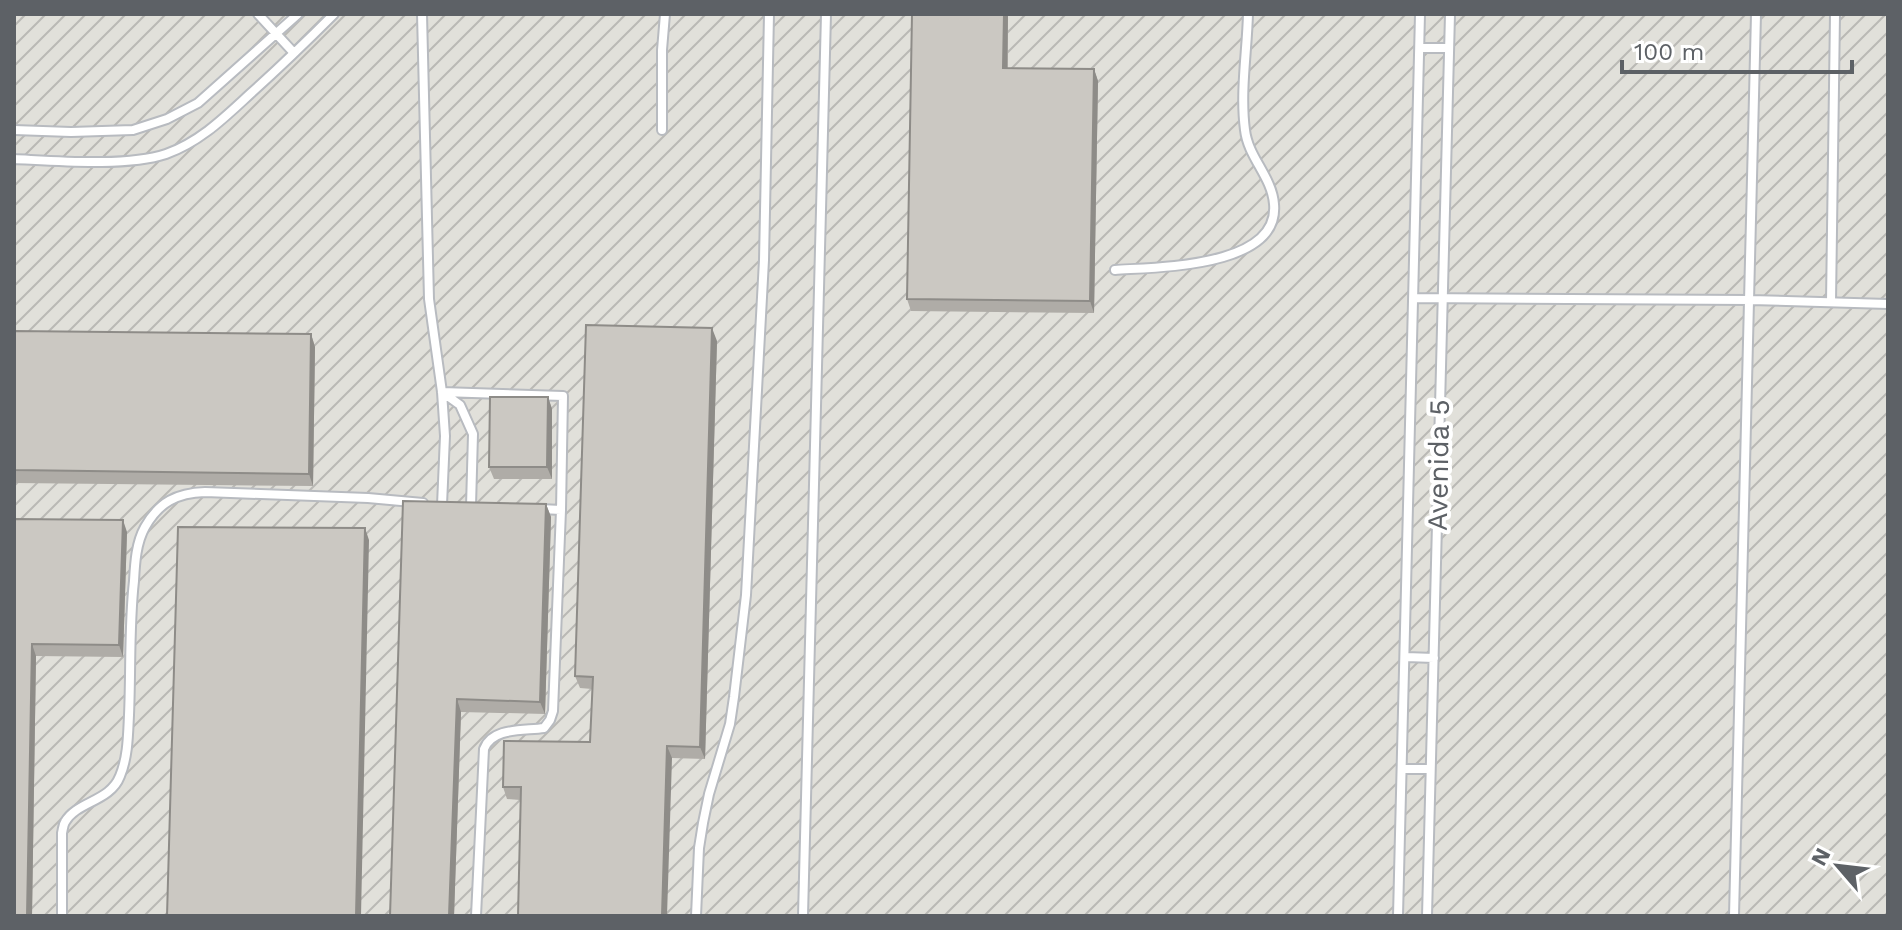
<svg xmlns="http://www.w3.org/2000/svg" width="1902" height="930" font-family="'Work Sans',sans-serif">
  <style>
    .industrial { fill: url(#industrial-furrows) }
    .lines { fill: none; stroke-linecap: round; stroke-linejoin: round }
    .service-casing { stroke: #b8bbc0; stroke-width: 12 }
    .service { stroke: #fff; stroke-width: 8 }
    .wall { fill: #afaca7 }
    .shaded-wall { fill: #8e8c88 }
    .building { fill: #cbc8c2; stroke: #8e8c88; stroke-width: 2 }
    .labels { text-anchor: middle; stroke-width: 8; stroke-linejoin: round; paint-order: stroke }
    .street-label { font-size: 28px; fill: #5d6166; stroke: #fff }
  </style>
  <defs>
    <pattern id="industrial-furrows" width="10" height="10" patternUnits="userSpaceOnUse" patternTransform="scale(2)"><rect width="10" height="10" fill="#e1e0da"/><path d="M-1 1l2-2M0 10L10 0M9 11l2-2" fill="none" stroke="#bab9b5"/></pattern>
  </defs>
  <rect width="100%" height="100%" fill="#f0eee5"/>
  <path class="industrial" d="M14,14H1888V916H14Z"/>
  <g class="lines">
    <defs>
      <path id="service" d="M258,14L294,53
        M422,14L429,299L442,392L445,436L442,505
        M1420,48H1448
        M14,130L71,132L133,130L167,119L198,103L298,14
        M662,130V50L665,14
        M14,159C56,161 127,167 166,154C200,142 225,117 250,94C279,68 307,41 334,14
        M1115,270C1156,267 1280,268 1274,204C1272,177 1248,157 1245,130C1240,92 1247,52 1248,14
        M1415,298L1750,300L1888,304
        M1831,302L1835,14
        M442,392L563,396L561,510L553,711L550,720L544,728C524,731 492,727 484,749L476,916
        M442,392L460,405L473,434L471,506
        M541,509L561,510
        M1406,657L1434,658
        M1403,769H1429
        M62,915V833C63,829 63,825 65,822C77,801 110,802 120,776C128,757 128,735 129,715C131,670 129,625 134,581C135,563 136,543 145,527C159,502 177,493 205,492L368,498L423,503
        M696,916L699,848L703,823L709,794L730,724L734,697L746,595L764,260L769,14
        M803,916C809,615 820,315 826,14
        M1398,916L1420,14
        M1427,916L1450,14
        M1734,916L1756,14"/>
    </defs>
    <use href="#service" class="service-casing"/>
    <use href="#service" class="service"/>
  </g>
  <path class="wall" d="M912,14H1008V68L1094,69L1098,81L1094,313L911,311L907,299Z
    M14,331L311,334L315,347L313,486L14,483Z
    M717,341L705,759L672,758L520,800L507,799L503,787L590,742L592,689L580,688L575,676Z
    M548,397L552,409V479H494L489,467Z
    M403,501L546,504L551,517L545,714L461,712L454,916Z
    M14,519L127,532L123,657L36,656L32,916H14Z"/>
  <path class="shaded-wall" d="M1004,14H1008L1007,80L1003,68Z
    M1094,69L1098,81L1094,313L1090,301Z
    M712,328L717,341L705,759L700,747Z
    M311,334L315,347L313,486L309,474Z
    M548,397L552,409V479L547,467Z
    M546,504L551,517L545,714L540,702Z
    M123,520L127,532L123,657L119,645Z
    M365,528L369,540L361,916H356Z
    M32,644L36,656L32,916H27Z
    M457,699L461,712L454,916H449Z
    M667,746L672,758L667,916H662Z"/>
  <path class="building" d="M912,14H1004L1003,68L1094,69L1090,301L907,299Z
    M586,325L712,328L700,747L667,746L662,916H518L521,787H503L504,741L590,742L593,677L575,676Z
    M14,331L311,334L309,474L14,470Z
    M490,397H548L547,467H489Z
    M403,501L546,504L540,702L457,699L449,916H390Z
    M14,519L123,520L119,645L32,644L27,916H14Z
    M178,527L365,528L356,916H167Z"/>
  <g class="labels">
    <g class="street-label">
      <text transform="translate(1438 465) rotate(-89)" y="10">Avenida 5</text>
    </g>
  </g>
  <rect width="1902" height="930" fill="none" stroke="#5d6166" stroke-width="32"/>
  <g transform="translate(1838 866) rotate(298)" stroke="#ffffff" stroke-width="6" paint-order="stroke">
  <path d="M0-6L14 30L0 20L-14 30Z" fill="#5d6166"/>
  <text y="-12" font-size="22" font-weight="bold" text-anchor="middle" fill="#5d6166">N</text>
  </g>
  <path d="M1622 60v12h230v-12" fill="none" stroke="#5d6166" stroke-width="4"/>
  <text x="1634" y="60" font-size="24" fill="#5d6166" stroke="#ffffff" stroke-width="6" paint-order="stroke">100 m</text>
</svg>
